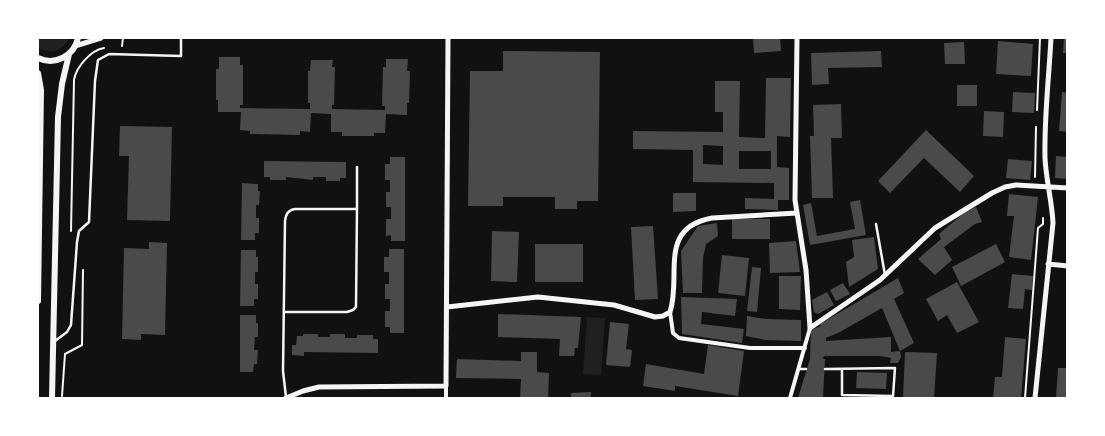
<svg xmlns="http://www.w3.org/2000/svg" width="1105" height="436" font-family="Quicksand,sans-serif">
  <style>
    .green { fill: #202020 }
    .building { fill: #4a4a4a; fill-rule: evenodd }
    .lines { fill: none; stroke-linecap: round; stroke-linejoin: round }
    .path { stroke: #f5f5f5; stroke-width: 2 }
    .service { stroke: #f5f5f5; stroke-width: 2.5 }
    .pedestrian { stroke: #f5f5f5; stroke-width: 4 }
    .minor { stroke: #f5f5f5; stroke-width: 5 }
    .tertiary { stroke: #f5f5f5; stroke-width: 6 }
  </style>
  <rect width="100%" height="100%" fill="#111"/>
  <path class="green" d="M38,38H69C63,51 50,55 38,47Z
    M587,317L605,318L601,375L583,374Z"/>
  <path class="building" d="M753,38H780L781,51L754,53Z
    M1064,38H1068V53H1063Z
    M998,41L1033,44L1031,76L996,74Z
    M964,42L965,64H945L944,43Z
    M503,51L600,52L598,201H577V209H555V197H503V206H468L470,71H503Z
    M881,51L882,67L828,68L829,84L812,85L811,53Z
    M219,57H240V65H243V105H240V108L310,109V103H308V71H310L311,60H333L332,67H335L334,105H332V109L385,110V106H382L383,67H386V59H408L407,71H410L409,103H407V115L386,114L385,133H374V136H342V132H331V114L311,113L310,132L300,131V135L250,134V131L240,130L241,112H218V100H216V69H219Z
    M766,78H791L790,137L777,136V167L789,168V200H778V210L745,209V198L774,199V183L693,182V150L633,149V131L723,132V112H715V81H740L739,137L765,138ZM703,145L723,146V165L703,164ZM739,151H771V169H739Z
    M957,85H977V106H957Z
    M1013,92L1035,93L1034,113L1012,112Z
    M1062,92L1068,93V132L1059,131Z
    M841,104L842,138H831L833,198H812L810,136H814L813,105Z
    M984,111L1004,112L1003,137L983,136Z
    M120,126L172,127L170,221L127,220L129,156H119Z
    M926,130L974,176L960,192L924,158L890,193L878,181Z
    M1056,156L1068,157V179L1055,178Z
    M390,157H405V241H391V235L386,236V219H391V207H386V192H390V180H385V164H390Z
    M1008,159L1032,161L1030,180L1006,178Z
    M264,161L346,162V178H340V181H326V177H313V180L286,177V180H270V177H264Z
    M242,183L258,184V191H260L259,205H256V218H259V233H255V240H241Z
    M673,193H696V211L673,212Z
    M1009,194L1038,197L1031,260L1009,257L1014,216H1007Z
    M860,200L866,235L810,245L803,205L811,203L817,236L855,229L850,202Z
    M976,207L982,222L975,224L944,247L952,260L935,275L918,259L941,239L939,234L964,213Z
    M732,219H770V239H732Z
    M717,223L718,236L706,244L703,258L702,293H683L681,251L698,226Z
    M653,226L658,299L635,300L631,227Z
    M492,231L519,232L517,282L491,281Z
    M874,237L878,269L849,287L846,262L854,257L852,240Z
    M796,241L800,272L770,273L769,243Z
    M149,242L167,243L165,335L141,334V340L122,339L124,248L149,249Z
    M535,244H583V282H535Z
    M996,244L1005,262L961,286L952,267Z
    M389,249H404V333H390V327H385V311H390V299H385V284H389V272H384V257H389Z
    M241,250H256V257H258V272H255V284H258V299H254V306H240Z
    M722,255L749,258L745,296L718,293Z
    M752,267L761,268L757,312L747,311Z
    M1012,274L1033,276L1032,290L1025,289L1023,309L1008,308Z
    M779,276H801L800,310L779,309Z
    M898,278L904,293L894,299L914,343L900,351L882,308L840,332L826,338V341L891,337V352L900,351L901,357L898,363H890L891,358L880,356H825L822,358L825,359L823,398H798L810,359L811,330L821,326L820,324Z
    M957,282L979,322L957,333L947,315L938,321L926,299Z
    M843,283L850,294L836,301L830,290Z
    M827,292L834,305L818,314L814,312L812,300Z
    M681,297L737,299L735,316L702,312L701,324L744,329L742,343L682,334Z
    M498,314L581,317L578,348H575L574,356H559L560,339L498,337Z
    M240,315H256V323H258V337H255L254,350H258L257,364H254L253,372H240Z
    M747,316L766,319L801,320V341L765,340L746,336Z
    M610,322L629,324L626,349L632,350L630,367L606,365Z
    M303,334H318V337H330V334H345V338H357V335H373V339H378V353L304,352V356L292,355V345H296L297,336H303Z
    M1005,337L1026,339L1021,398H993L995,377H1002Z
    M708,345L744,351L738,396L675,386V391L643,386L646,364L704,374Z
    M521,352H537V372L549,373L548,398H520L521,379L456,378L457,359L521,361Z
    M905,352L937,353L934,398H903Z
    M1058,368H1068V398H1056Z
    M857,372L887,373L886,389L856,388Z
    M591,392V398H571V393Z"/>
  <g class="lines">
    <path class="path" d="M122,46L123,38
      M1037,110L1040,38
      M1035,177L1036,127
      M71,231L74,80C76,67 91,50 104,48
      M62,396L65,354L82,345L83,270
      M1025,398L1038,228L1043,224V218"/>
    <path class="service" d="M357,167V209
      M876,224L885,275
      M284,312H347L353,310L356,307L357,209H295C288,210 286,214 285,221L283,371L286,397
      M55,341L67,332L71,325L77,242L79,231L89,222L95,81L98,60L109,54L181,56V38
      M799,369H806
      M825,369L895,368L893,396L842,395V369"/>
    <path class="pedestrian" d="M670,312L673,333L679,338L750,348H805
      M446,398V386
      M790,398L810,328"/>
    <path class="minor" d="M797,38L795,200L806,270L810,328
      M75,46L101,38
      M1048,264L1068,266
      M447,307L538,297L614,305L655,317L663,316L670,312C682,276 657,228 712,218L797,213
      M810,328L880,280L935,228L992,193L1005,187L1016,185L1068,188
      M286,398L303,391L319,387L446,386L448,38
      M1035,398L1053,223C1052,201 1046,180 1045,158C1044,118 1049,77 1051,38"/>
    <path class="tertiary" d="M38,58C55,66 74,56 78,38
      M38,73L41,90L38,301
      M52,398L58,117L62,84L69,54"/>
  </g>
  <rect width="1105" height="436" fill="none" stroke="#ffffff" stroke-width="78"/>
</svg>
